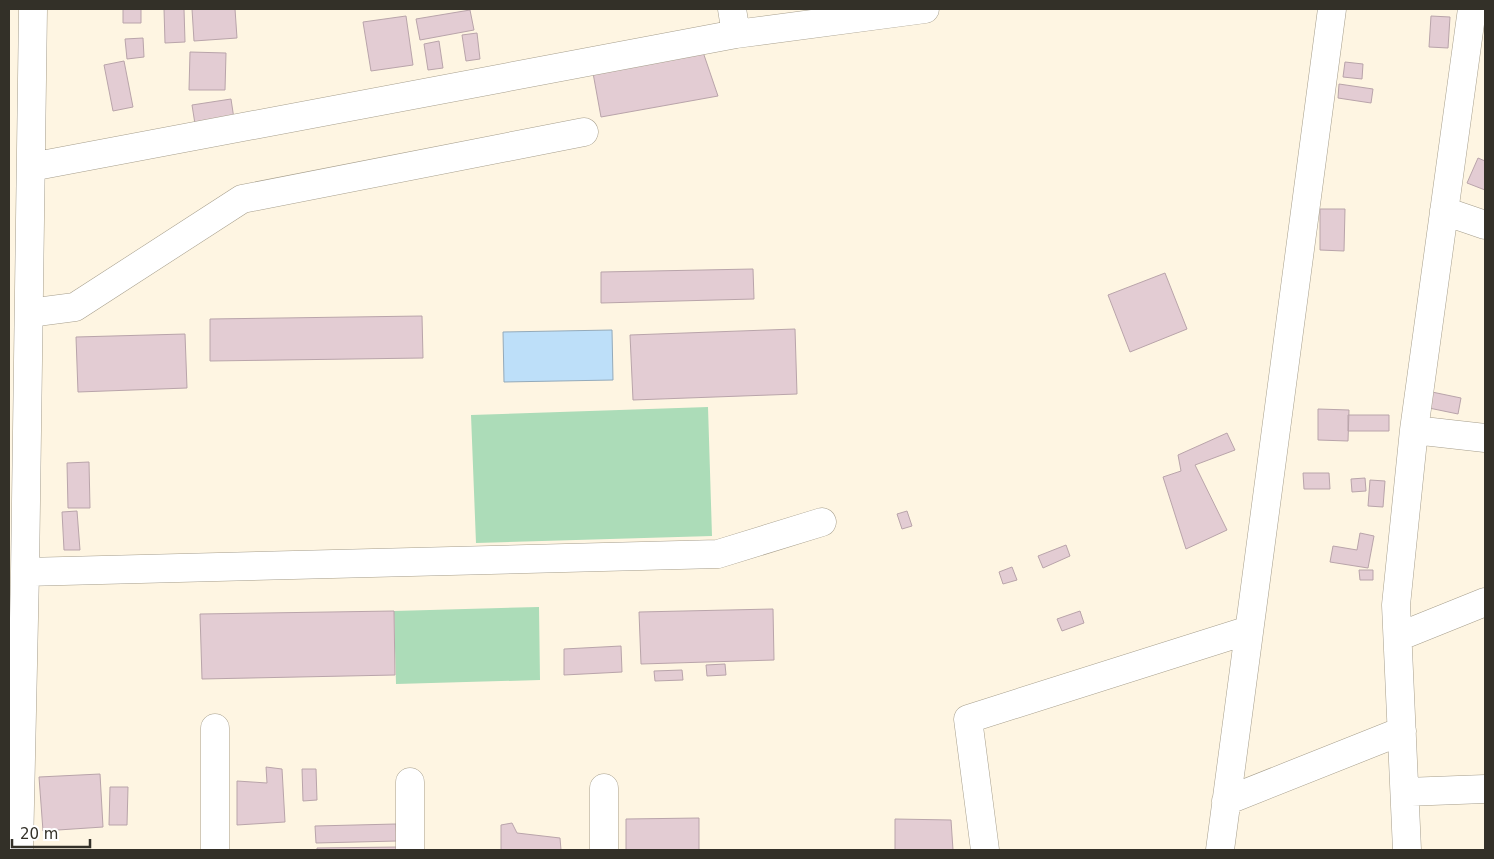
<svg xmlns="http://www.w3.org/2000/svg" width="1494" height="859" font-family="'DejaVu Sans',sans-serif">
  <style>
    .green { fill: #acdcb8 }
    .water { fill: #bddff9; stroke: #94aaba }
    .building { fill: #e3ccd3; stroke: #b9a4aa }
    .lines { fill: none; stroke-linecap: round; stroke-linejoin: round }
    .minor-casing { stroke: #a69e8c; stroke-width: 29 }
    .minor { stroke: #fff; stroke-width: 28 }
  </style>
  <rect width="100%" height="100%" fill="#fef5e2"/>
  <path class="green" d="M708,407L712,536L476,543L471,415Z
    M539,607L540,680L396,684L394,611Z"/>
  <path class="water" d="M612,330L613,380L504,382L503,332Z"/>
  <path class="building" d="M123,9H141V23H123Z
    M164,9H184L185,42L165,43Z
    M192,9H235L237,38L194,41Z
    M470,10L474,30L420,40L416,19Z
    M406,16L413,65L371,71L363,22Z
    M1431,16L1450,17L1448,48L1429,47Z
    M477,33L480,59L466,61L462,35Z
    M143,38L144,57L127,59L125,39Z
    M439,41L443,68L428,70L424,44Z
    M190,52L226,53L225,90H189Z
    M703,52L718,96L601,117L593,73Z
    M124,61L133,107L113,111L104,65Z
    M1345,62L1363,64L1362,79L1343,77Z
    M1339,84L1373,89L1371,103L1338,98Z
    M231,99L234,119L195,124L192,105Z
    M1478,158L1485,161V190L1467,183Z
    M1320,209H1345L1344,251L1320,250Z
    M753,269L754,299L601,303V272Z
    M1165,273L1187,329L1130,352L1108,295Z
    M422,316L423,358L210,361V319Z
    M795,329L797,394L633,400L630,335Z
    M185,334L187,388L78,392L76,337Z
    M1432,392L1461,398L1458,414L1429,408Z
    M1318,409L1349,410L1348,441L1318,440Z
    M1348,415H1389V431H1348Z
    M1227,433L1235,450L1195,465L1227,530L1186,549L1163,477L1181,471L1178,455Z
    M89,462L90,508H68L67,463Z
    M1303,473H1329L1330,489H1304Z
    M1365,478L1366,491L1352,492L1351,479Z
    M1370,480L1385,481L1383,507L1368,506Z
    M77,511L80,550H64L62,512Z
    M907,511L912,526L902,529L897,514Z
    M1360,533L1374,536L1368,568L1330,562L1333,546L1357,550Z
    M1066,545L1070,556L1043,568L1038,556Z
    M1012,567L1017,580L1003,584L999,572Z
    M1359,570H1373V580H1360Z
    M773,609L774,660L641,664L639,612Z
    M394,611L395,675L202,679L200,614Z
    M1080,611L1084,623L1062,631L1057,619Z
    M621,646L622,672L564,675V649Z
    M725,664L726,675L707,676L706,665Z
    M682,670L683,680L655,681L654,671Z
    M266,767L282,769L285,822L237,825V781L267,783Z
    M302,769H316L317,800L303,801Z
    M100,774L103,827L43,831L39,777Z
    M110,787H128L127,825H109Z
    M699,818V850H626V819Z
    M895,819L951,820L953,850H895Z
    M512,823L517,833L560,838L561,850H501V825Z
    M396,824L397,841L316,843L315,826Z
    M398,847L399,850H317V848Z"/>
  <g class="lines">
    <defs>
      <path id="minor" d="M732,9L736,34
        M31,167L736,34L925,9
        M1444,211L1485,225
        M29,313L75,307L242,199L584,132
        M1414,430L1485,438
        M25,572L718,554L822,522
        M1398,637L1485,602
        M215,728V850
        M1405,792L1485,789
        M1226,801L1402,731
        M19,850L25,572L33,9
        M410,850V782
        M604,850V788
        M985,850L968,719L1249,630
        M1220,850L1332,9
        M1407,850L1396,605L1414,430L1472,9"/>
    </defs>
    <use href="#minor" class="minor-casing"/>
    <use href="#minor" class="minor"/>
  </g>
  <rect width="1494" height="859" fill="none" stroke="#333028" stroke-width="20"/>
  <path d="M12 839v8h78v-8" fill="none" stroke="#333028" stroke-width="2.5"/>
  <text x="20" y="839" font-size="15" fill="#333028" stroke="#ffffff" stroke-width="4" paint-order="stroke">20 m</text>
</svg>
